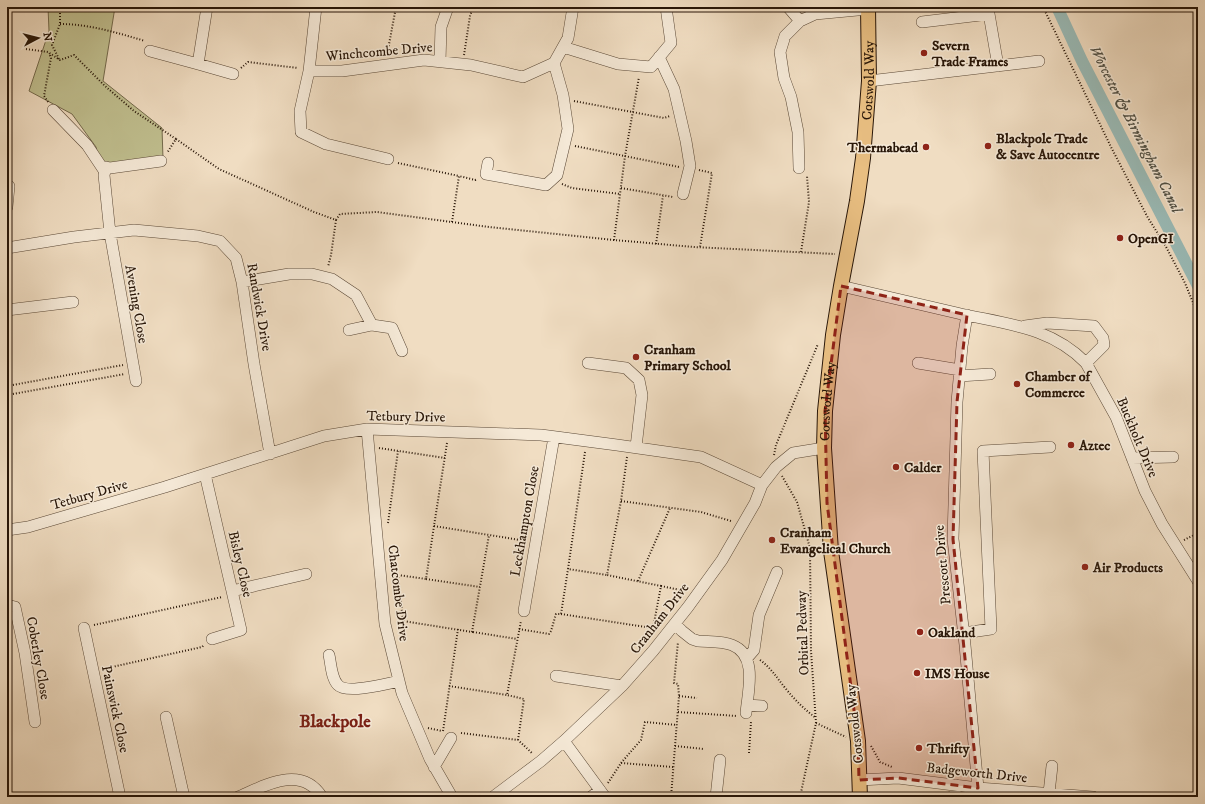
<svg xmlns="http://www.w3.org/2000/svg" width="1205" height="804" font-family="'IM FELL DW Pica',serif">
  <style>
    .park { fill: #c0bf8f; stroke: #746a4c }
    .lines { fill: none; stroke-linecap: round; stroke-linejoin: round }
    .canal { stroke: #9abbb7; stroke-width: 12 }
    .minor-casing { stroke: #5a4836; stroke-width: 12 }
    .major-casing { stroke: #281608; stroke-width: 16 }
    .path { stroke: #281608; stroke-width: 2; stroke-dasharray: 1 2; stroke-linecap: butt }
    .minor { stroke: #f5e9d7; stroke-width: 11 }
    .major { stroke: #e8be81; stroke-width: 14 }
    .marked { fill: #8f2418; fill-opacity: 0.2; stroke: #8f2418; stroke-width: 3; stroke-dasharray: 8 5; stroke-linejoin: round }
    .poi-dot { fill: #8f2418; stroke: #f5e9d7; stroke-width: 1.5 }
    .labels { text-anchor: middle; stroke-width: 3; stroke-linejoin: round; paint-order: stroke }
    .poi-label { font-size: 14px; font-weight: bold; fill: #281608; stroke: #f5e9d7; text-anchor: start }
    .street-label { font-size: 14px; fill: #281608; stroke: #f5e9d7 }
    .water-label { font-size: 15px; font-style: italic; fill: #505045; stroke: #f5e9d7 }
    .district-label { font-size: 18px; font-weight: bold; fill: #7a1f14; stroke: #f5e9d7 }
  </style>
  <rect width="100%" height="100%" fill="#f0ddc2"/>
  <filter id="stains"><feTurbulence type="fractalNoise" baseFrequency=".005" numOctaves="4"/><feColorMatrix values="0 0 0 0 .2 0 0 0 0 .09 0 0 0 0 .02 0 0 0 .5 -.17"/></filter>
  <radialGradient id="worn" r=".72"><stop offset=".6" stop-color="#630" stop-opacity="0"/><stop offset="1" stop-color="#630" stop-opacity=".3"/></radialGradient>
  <path class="park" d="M48,7H115L103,81L162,128L163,159L101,169L96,147L72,114L29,91L49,31Z"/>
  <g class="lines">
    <path class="canal" d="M1057,7L1082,61L1198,286"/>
    <defs>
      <path id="minor" d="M316,7L309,71L300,111L301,132L326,144L388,159
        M788,7L800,21
        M988,8L998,66
        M922,22L989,14
        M563,47L618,64L651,67L671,43L666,7
        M150,51L198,64L233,74
        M659,57L674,89L686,141L690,166L683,194
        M440,61L441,27L448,7
        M198,64L207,7
        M309,71H342L424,60L471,65L523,77L554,63L568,38L573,7
        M869,81L1039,61
        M53,110L87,145L105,172
        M488,163L486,174L546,185L557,175L568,129L563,95L554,63
        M799,168L798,132L791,97L784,78L780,52L785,36L800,21L815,14L868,9
        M7,207L9,186
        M7,248L74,237L134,230L198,236L220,241L236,258L242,282L254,364L270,454
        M242,282L289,274H312L332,279L356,295L372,325
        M841,286C880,295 918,304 957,313C1004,324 1050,326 1086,363L1116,417L1145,491L1162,524L1198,581
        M7,310L73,302
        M967,315L962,346L957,402L953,539L965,645L978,788
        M1025,326L1047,323L1094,326L1103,338L1104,345L1086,363
        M349,330L372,325L392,328L402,351
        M588,363L626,368L639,380L642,395L636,447
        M918,363L960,370
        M959,376L990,374
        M136,381L110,233L104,175L106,167L110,168L161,161
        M367,429L385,624L402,693L430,759L452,797
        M1132,458L1173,457
        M205,474L241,630L212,639
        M7,530L28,527L165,487L324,436L367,429L541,435L617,445L701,457L762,485
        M232,591L306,574
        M7,605L15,607L25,653L35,722
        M524,611L554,437
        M675,624L682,631L692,639L698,641C709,642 722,641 732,645C758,655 748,691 746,713
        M84,628L120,797
        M964,633L991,629L983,451L1050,447
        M329,655C331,663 331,678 338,685C346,694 386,684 399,681
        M747,658L754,650L759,615L777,572
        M556,676L622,686
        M747,705L762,706
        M166,717L184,797
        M564,741L605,797
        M434,767L451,738
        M859,780L898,778L978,788L1093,797
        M1049,793L1052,766
        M238,797C264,786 301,764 322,797
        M493,797L541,761L564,741L622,686L653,651L688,607L722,560L755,503L762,485L776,467L793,453L824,448
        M591,797L600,790
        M716,797L720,760
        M954,797L956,785"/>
      <g id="major">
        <path id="s1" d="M860,797L858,741L831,551L824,448L825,411L833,335L841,286L857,201L863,158L869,81L868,7"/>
      </g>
    </defs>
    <use href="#minor" class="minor-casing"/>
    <use href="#major" class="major-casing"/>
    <path class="path" d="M547,7L561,10
      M1043,7L1112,149L1148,218L1164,243L1185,283L1198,315
      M60,24C89,24 118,33 145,41
      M26,49L48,52L60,60L74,55L105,86L134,111L176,139L167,153
      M387,55L396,7
      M464,55L470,16L473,7
      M59,59L52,45L60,24V7
      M241,68L248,62L298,68
      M574,101L664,118L670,116
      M48,102L44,96L51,58L49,53
      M176,139L219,169L314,212L336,220L331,255L328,267
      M575,146L679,167
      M398,163L459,176
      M699,170L712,173L700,247
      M562,184L572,188L620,194
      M621,188L673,197
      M336,220L340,214L377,212L489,227L614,240L694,247L835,254
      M452,222L459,176L475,180L477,179
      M614,240L625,156L639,77
      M656,244L663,196
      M801,252L809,202L807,176
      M7,386L123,365
      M7,395L125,374
      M447,443L434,526L526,541
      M379,448L445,458
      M585,452L568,569L607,575
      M774,455L776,445L818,344
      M627,457L621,501L607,575L661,586L653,628L655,630
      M782,476L797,502L810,548L811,651L816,723L800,797
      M621,501L701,512L731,521
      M388,523L398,451
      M434,526L426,579L398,575L403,621L472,632L489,535
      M1184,540L1198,533
      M426,579L480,587
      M638,581L670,508
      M661,586L685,591
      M561,614L652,628
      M94,625L222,597
      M519,629L549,634L551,631L556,614H561L568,569
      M473,632L517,639
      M401,640L403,621
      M760,660C771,668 777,678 786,689C795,700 805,710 816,718
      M103,669L202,647L204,645
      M449,686L507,695
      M679,696L697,698
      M678,712L737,716
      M816,723L846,737
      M428,728L442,731
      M443,731L458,629
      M461,733L518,740L533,754
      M518,740L524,699L507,695L521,621
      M675,746L704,749
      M871,746L880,762L892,767
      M749,753L751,722
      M621,763L641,740L645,722L677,725
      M608,783L621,763L673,767
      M671,797L679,696L678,684L674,683L678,642"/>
    <use href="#minor" class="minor"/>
    <use href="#major" class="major"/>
  </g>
  <path class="marked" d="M841,286L967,315L957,402L953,539L978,788L898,778L859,780L858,741L827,503L825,411Z"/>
  <g class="poi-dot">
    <circle cx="924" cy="53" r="4"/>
    <circle cx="988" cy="146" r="4"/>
    <circle cx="926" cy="147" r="4"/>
    <circle cx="1120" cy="238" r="4"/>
    <circle cx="636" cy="357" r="4"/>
    <circle cx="1017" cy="384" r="4"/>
    <circle cx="1071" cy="445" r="4"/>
    <circle cx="896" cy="467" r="4"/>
    <circle cx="772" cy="540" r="4"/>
    <circle cx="1085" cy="567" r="4"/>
    <circle cx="920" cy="632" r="4"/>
    <circle cx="917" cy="673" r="4"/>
    <circle cx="919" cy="748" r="4"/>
  </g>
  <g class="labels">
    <g class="poi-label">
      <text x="932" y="50">Severn<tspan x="932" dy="16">Trade Frames</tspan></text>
      <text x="996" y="143">Blackpole Trade<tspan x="996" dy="16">&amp; Save Autocentre</tspan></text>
      <text x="918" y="152" text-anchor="end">Thermabead</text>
      <text x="1128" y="243">OpenGI</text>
      <text x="644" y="354">Cranham<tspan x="644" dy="16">Primary School</tspan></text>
      <text x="1025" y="381">Chamber of<tspan x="1025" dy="16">Commerce</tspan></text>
      <text x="1079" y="450">Aztec</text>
      <text x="904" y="472">Calder</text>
      <text x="780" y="537">Cranham<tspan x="780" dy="16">Evangelical Church</tspan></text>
      <text x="1093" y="572">Air Products</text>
      <text x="928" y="637">Oakland</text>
      <text x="925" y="678">IMS House</text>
      <text x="927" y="753">Thrifty</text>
    </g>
    <g class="street-label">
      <text transform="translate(379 51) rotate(-5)" y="5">Winchcombe Drive</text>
      <text dy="5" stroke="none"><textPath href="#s1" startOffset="722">Cotswold Way</textPath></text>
      <text transform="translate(137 304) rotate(80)" y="5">Avening Close</text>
      <text transform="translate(260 307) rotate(80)" y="5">Randwick Drive</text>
      <text dy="5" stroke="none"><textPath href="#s1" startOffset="398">Cotswold Way</textPath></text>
      <text transform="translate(406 416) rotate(1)" y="5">Tetbury Drive</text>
      <text transform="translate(1138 437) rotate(67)" y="5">Buckholt Drive</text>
      <text transform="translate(89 494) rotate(-16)" y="5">Tetbury Drive</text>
      <text transform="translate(524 521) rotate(-80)" y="5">Leckhampton Close</text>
      <text transform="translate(241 564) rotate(77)" y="5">Bisley Close</text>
      <text transform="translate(942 565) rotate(-95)" y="5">Prescott Drive</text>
      <text transform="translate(399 593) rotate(83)" y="5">Chatcombe Drive</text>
      <text transform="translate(659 618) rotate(-52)" y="5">Cranham Drive</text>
      <text transform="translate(802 633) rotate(-92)" y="5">Orbital Pedway</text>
      <text transform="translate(39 658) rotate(80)" y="5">Coberley Close</text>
      <text transform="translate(116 709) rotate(78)" y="5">Painswick Close</text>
      <text transform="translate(854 724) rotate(-96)" y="5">Cotswold Way</text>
      <text transform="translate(977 772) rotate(6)" y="5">Badgeworth Drive</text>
    </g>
    <g class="water-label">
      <text transform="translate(1136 129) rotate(63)" y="5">Worcester &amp; Birmingham Canal</text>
    </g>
    <g class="district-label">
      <text x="335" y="727">Blackpole</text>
    </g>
  </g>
  <rect width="1205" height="804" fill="none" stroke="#f0ddc2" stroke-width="24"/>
  <rect x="8" y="8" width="1189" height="788" fill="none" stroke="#281608" stroke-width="2"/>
  <rect x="12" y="12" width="1181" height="780" fill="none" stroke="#281608"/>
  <g transform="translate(38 38) rotate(83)" stroke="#f5e9d7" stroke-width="3" paint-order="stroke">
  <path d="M0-3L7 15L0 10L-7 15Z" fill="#281608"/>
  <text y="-6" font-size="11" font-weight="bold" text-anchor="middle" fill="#281608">N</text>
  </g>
  <rect width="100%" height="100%" filter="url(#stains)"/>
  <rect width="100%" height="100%" fill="url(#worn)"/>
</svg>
